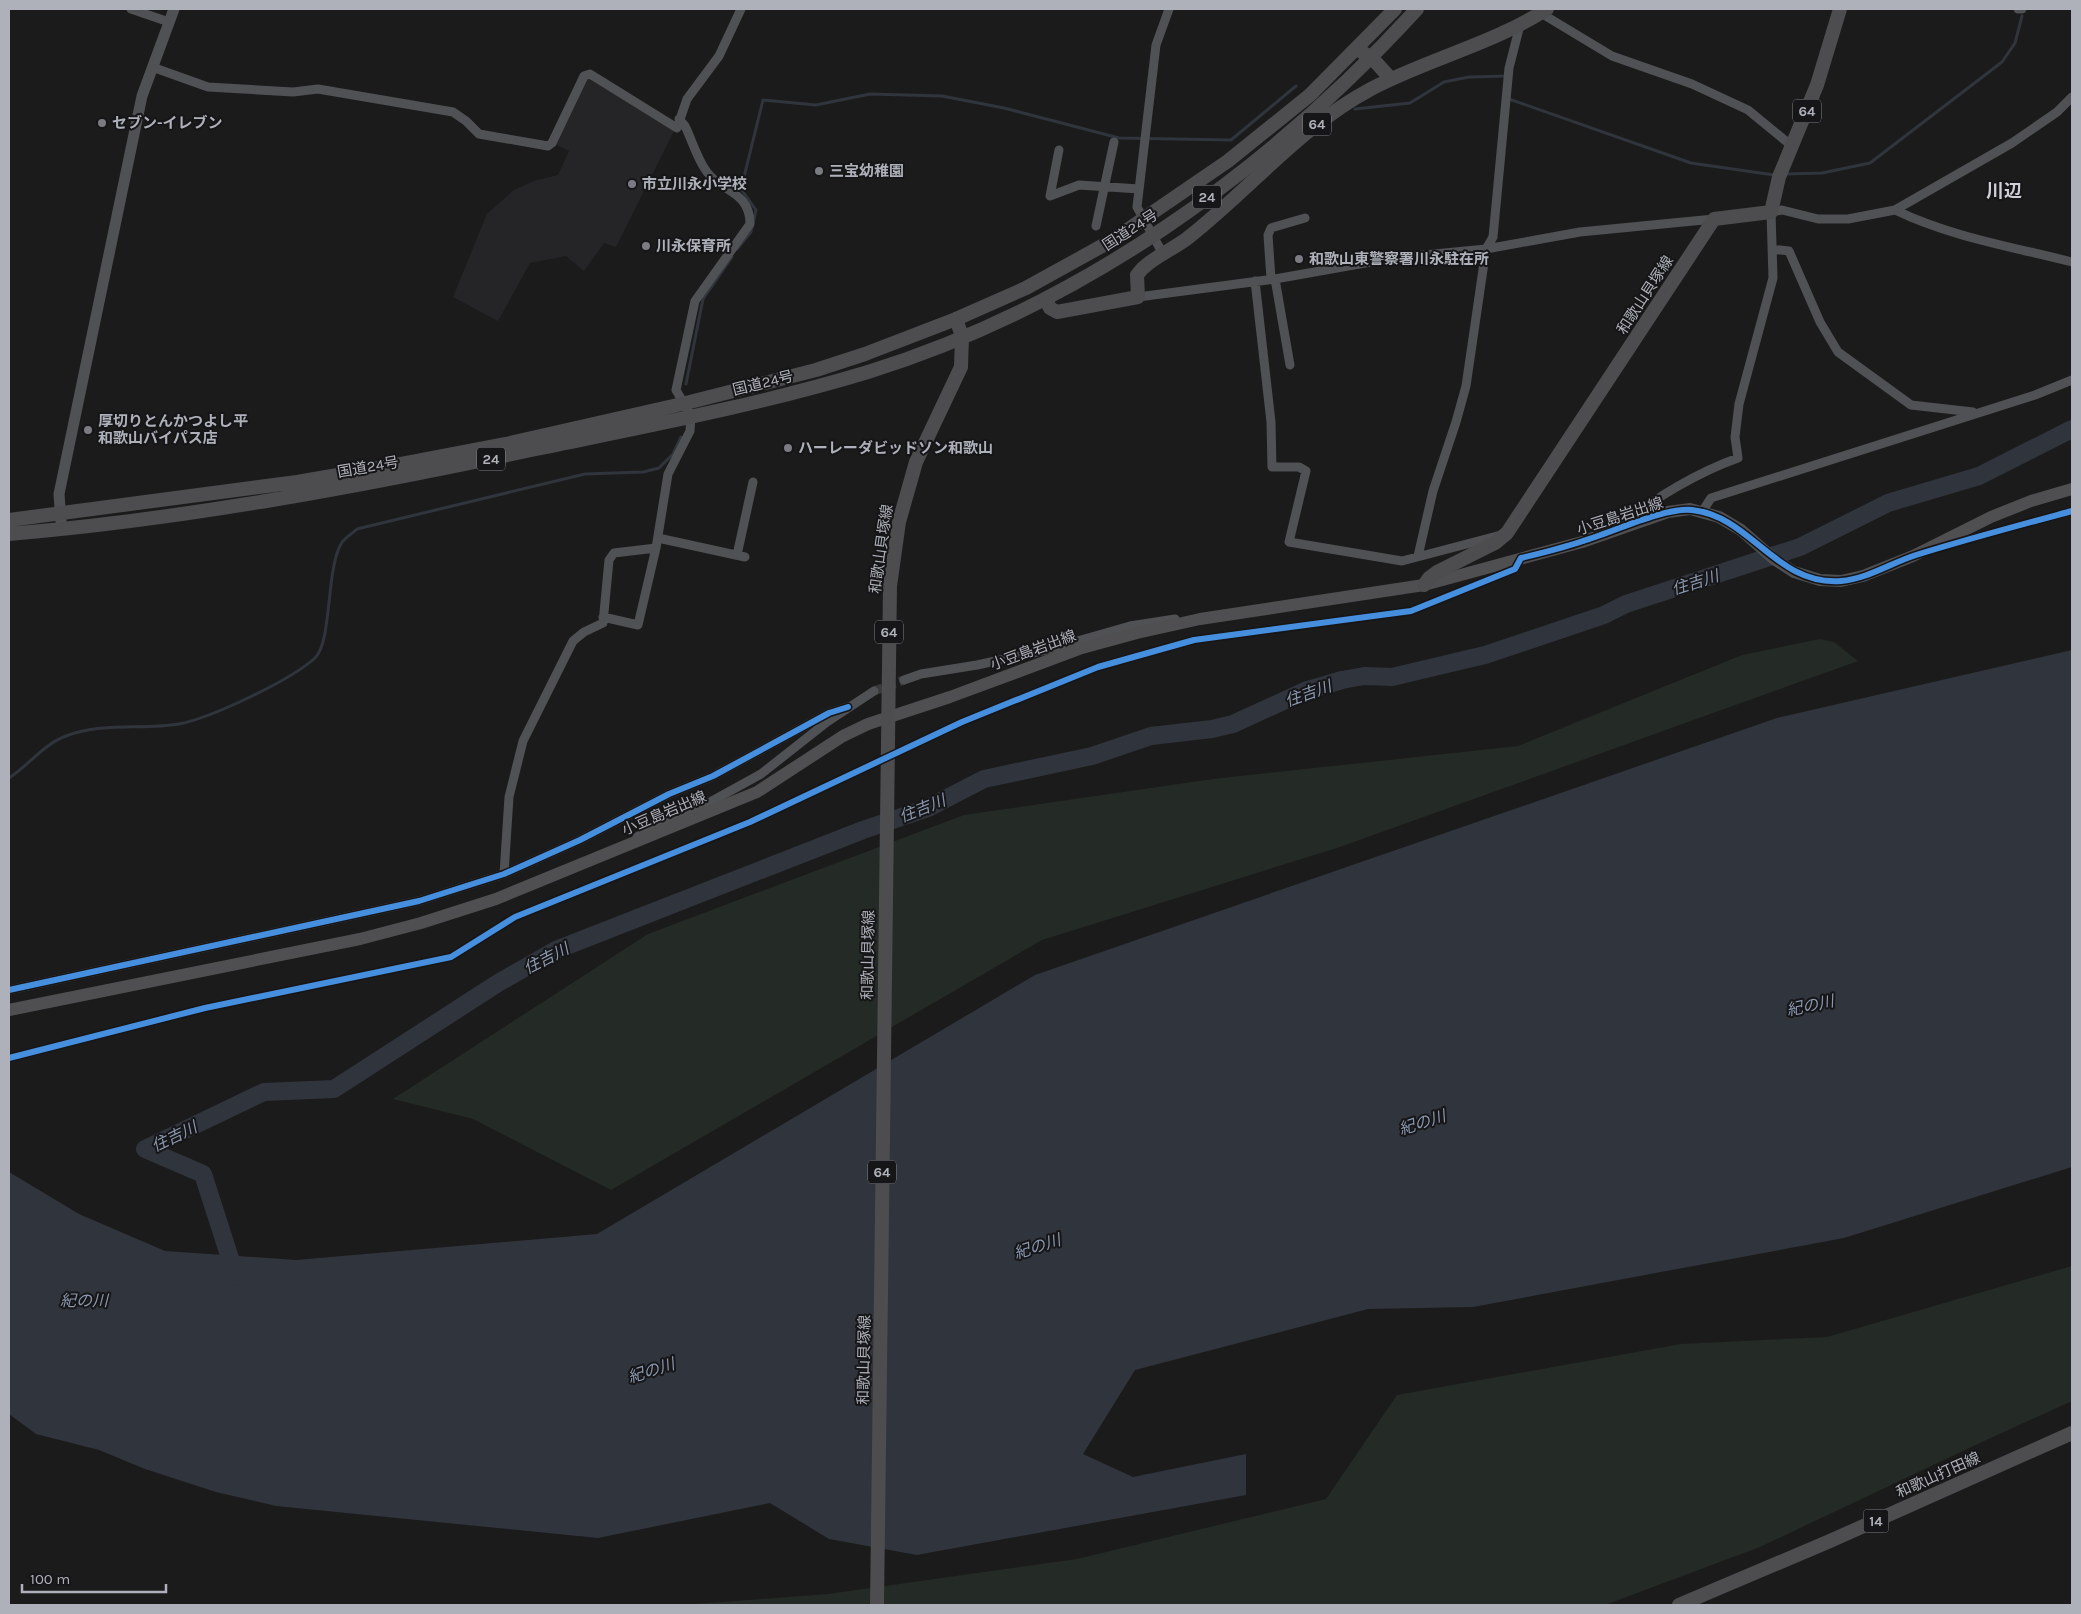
<svg xmlns="http://www.w3.org/2000/svg" width="2081" height="1614" font-family="Karla,'Noto Sans JP',sans-serif">
  <style>
    .built { fill: #252527 }
    .green { fill: #242a25 }
    .water { fill: #30343c }
    .lines { fill: none; stroke-linecap: round; stroke-linejoin: round }
    .stream { stroke: #30343c; stroke-width: 3 }
    .river { stroke: #30343c; stroke-width: 18 }
    .minor-tunnel { stroke: #38393b; stroke-width: 9; stroke-dasharray: 9 4.5; stroke-linecap: butt }
    .minor { stroke: #505154; stroke-width: 9 }
    .tertiary { stroke: #505154; stroke-width: 11 }
    .secondary { stroke: #4f4f51; stroke-width: 12 }
    .primary { stroke: #4d4d50; stroke-width: 14 }
    .trunk { stroke: #4d4d50; stroke-width: 14 }
    .cycleway-casing { stroke: #161517; stroke-width: 9 }
    .cycleway { stroke: #468fdf; stroke-width: 6 }
    .poi-dot { fill: #7b7c82; stroke: #161517; stroke-width: 2 }
    .labels { text-anchor: middle; stroke-width: 4; stroke-linejoin: round; paint-order: stroke }
    .shield { fill: #161517; stroke: #808289; stroke-width: 1 }
    .shield-label { font-size: 14px; font-weight: bold; fill: #aeb1ba }
    .poi-label { font-size: 15px; font-weight: bold; fill: #aeb1ba; stroke: #161517; text-anchor: start }
    .street-label { font-size: 15px; fill: #aeb1ba; stroke: #161517 }
    .water-label { font-size: 16px; font-style: italic; fill: #8a99b0; stroke: #161517 }
    .quarter-label { font-size: 18px; font-weight: bold; fill: #cfd0d7; stroke: #161517 }
  </style>
  <rect width="100%" height="100%" fill="#1b1b1b"/>
  <path class="built" d="M592,77L674,131L616,247L604,243L584,271L566,256L530,263L498,321L453,297L487,214L514,190L534,181L558,175L569,151L555,144L586,79Z"/>
  <path class="green" d="M1820,639L1834,642L1858,661L1340,847L1042,940L611,1190L473,1119L393,1099L648,934L964,815L1213,779L1518,746L1742,655Z
    M2072,1266V1401L1984,1441L1760,1547L1605,1605H682L828,1594L1077,1559L1326,1499L1397,1395L1681,1344L1827,1337Z"/>
  <path class="water" d="M2072,650V1167L1844,1238L1473,1307L1368,1309L1135,1370L1083,1454L1133,1477L1246,1454V1495L917,1555L829,1539L770,1503L598,1538L276,1506L216,1492L145,1469L99,1450L36,1434L9,1414V1172L79,1214L165,1251L296,1260L597,1234L1035,975L1777,718Z"/>
  <g class="lines">
    <path class="stream" d="M1509,99L1691,163L1774,175
      M1355,109L1410,103L1444,82L1469,77L1507,76
      M1786,174L1822,173L1870,163L2002,62L2015,43L2022,16
      M737,249L751,232L756,210L741,189L763,100L816,105L870,94L942,96L1004,108L1119,138L1231,140L1296,86
      M686,384L703,299L732,257
      M9,778C29,765 44,744 66,736C102,722 143,730 179,724C211,718 291,680 315,658C332,642 326,570 341,544C344,538 352,534 357,529L585,474L643,472L659,468L673,454L681,437"/>
    <path class="river" d="M236,1277L203,1174L145,1149L264,1092L334,1089L498,983L556,950L863,830L928,808L984,779L1092,756L1151,736L1212,729L1233,724L1305,691L1342,680L1364,676L1392,677L1485,655L1604,615L1626,604L1800,547L1888,503L1979,476L2072,429"/>
    <path class="minor-tunnel" d="M874,691L904,680"/>
    <path class="minor" d="M131,9L169,22
      M2018,9H2022
      M1539,12L1612,56L1692,84L1748,110L1787,142L1794,144
      M152,67L208,87L293,92L318,89L453,112L466,121L479,134L548,146L552,143L584,76L590,74L677,128L687,99L719,56L741,9
      M1059,150L1050,196L1079,185L1139,189
      M1895,210C1951,237 2013,247 2072,262
      M1096,226L1114,142
      M1772,249L1789,251L1820,322L1838,352L1911,405L1973,412
      M1163,254L1137,207L1156,45L1169,9
      M1271,279L1268,235L1271,228L1305,218
      M1275,279L1290,365
      M1255,281L1271,422L1272,467H1299L1306,471L1289,542L1402,561L1501,535
      M1138,297L1275,279L1393,258L1486,249L1580,232L1714,219
      M1702,512L1711,498L2035,395L2072,380
      M1624,526C1649,499 1704,470 1738,458L1735,437L1739,404L1773,278L1771,212L1782,210L1818,219H1848L1895,210L2012,143L2057,112L2072,97
      M658,538L745,557
      M737,555L753,482
      M1418,556L1433,491L1456,422L1466,386L1486,249L1493,237L1509,68L1520,25
      M603,617L638,625L656,548
      M904,680L921,674L977,665L1046,650L1130,626L1175,619
      M637,837L648,830L712,801L761,774L827,722L874,691
      M504,874L509,797L523,741L573,641L584,632L603,623L609,560L614,553L656,548L668,474L690,431L691,416L676,390L695,301L750,224C750,191 721,192 707,172C697,159 692,140 685,126L679,119
      M9,990L419,901L504,874L580,840L669,794L713,776L829,713L848,707"/>
    <path class="tertiary" d="M61,521L59,494L142,96L174,9"/>
    <path class="secondary" d="M9,1010L360,939L421,923L496,899L757,792L843,736L868,724L950,697L1082,648L1137,633L1200,619L1424,585L1582,542L1668,512L1690,509L1719,517L1741,530L1774,559L1794,572L1820,580L1841,581L1863,576L1913,556L1991,517L2031,501L2072,489"/>
    <path class="primary" d="M1357,49L1372,58L1391,79
      M1046,300L1050,308L1057,312L1138,297L1137,275L1142,269C1155,256 1174,249 1189,237C1250,189 1301,126 1371,89C1428,59 1493,44 1547,9
      M1424,585L1429,578L1437,572L1495,543L1507,533L1714,219L1771,212L1779,177L1817,85L1840,9
      M877,1605L890,586L899,522L916,462L961,367L962,336L956,319
      M1679,1605L1830,1541L2072,1433"/>
    <path class="trunk" d="M9,520L297,482L396,465L506,444L682,404L816,370L865,354L956,319L1026,288L1111,241L1228,161L1310,95L1395,9
      M9,534C186,519 362,486 536,449C647,426 759,405 868,372C1080,306 1268,172 1417,9"/>
    <defs>
      <path id="cycleway" d="M9,990L419,901L504,874L580,840L669,794L713,776L829,713L848,707
        M9,1058L205,1008L451,957L515,917L750,822L962,722L1098,667L1194,640L1411,611L1515,569L1521,558C1542,553 1563,548 1583,541C1611,533 1665,507 1692,510C1751,516 1776,586 1841,581C1867,579 1891,563 1916,555C1967,539 2020,525 2072,511"/>
    </defs>
    <use href="#cycleway" class="cycleway-casing"/>
    <use href="#cycleway" class="cycleway"/>
  </g>
  <g class="poi-dot">
    <circle cx="102" cy="123" r="5"/>
    <circle cx="819" cy="171" r="5"/>
    <circle cx="632" cy="184" r="5"/>
    <circle cx="646" cy="246" r="5"/>
    <circle cx="1299" cy="259" r="5"/>
    <circle cx="88" cy="430" r="5"/>
    <circle cx="788" cy="448" r="5"/>
  </g>
  <g class="labels">
    <g class="shield">
      <rect x="1793" y="99.5" width="28" height="23" rx="4"/>
      <rect x="1303" y="112.5" width="28" height="23" rx="4"/>
      <rect x="1193" y="185.5" width="28" height="23" rx="4"/>
      <rect x="477" y="447.5" width="28" height="23" rx="4"/>
      <rect x="875" y="620.5" width="28" height="23" rx="4"/>
      <rect x="868" y="1160.5" width="28" height="23" rx="4"/>
      <rect x="1863.5" y="1509.5" width="25" height="23" rx="4"/>
    </g>
    <g class="shield-label">
      <text x="1807" y="116">64</text>
      <text x="1317" y="129">64</text>
      <text x="1207" y="202">24</text>
      <text x="491" y="464">24</text>
      <text x="889" y="637">64</text>
      <text x="882" y="1177">64</text>
      <text x="1876" y="1526">14</text>
    </g>
    <g class="poi-label">
      <text x="112" y="128">セブン-イレブン</text>
      <text x="829" y="176">三宝幼稚園</text>
      <text x="642" y="189">市立川永小学校</text>
      <text x="656" y="251">川永保育所</text>
      <text x="1309" y="264">和歌山東警察署川永駐在所</text>
      <text x="98" y="426">厚切りとんかつよし平<tspan x="98" dy="17">和歌山バイパス店</tspan></text>
      <text x="798" y="453">ハーレーダビッドソン和歌山</text>
    </g>
    <g class="street-label">
      <text transform="translate(1130 230) rotate(-33)" y="5">国道24号</text>
      <text transform="translate(1645 295) rotate(-57)" y="5">和歌山貝塚線</text>
      <text transform="translate(763 383) rotate(-14)" y="5">国道24号</text>
      <text transform="translate(368 467) rotate(-10)" y="5">国道24号</text>
      <text transform="translate(1620 516) rotate(-18)" y="5">小豆島岩出線</text>
      <text transform="translate(881 549) rotate(-82)" y="5">和歌山貝塚線</text>
      <text transform="translate(1033 650) rotate(-20)" y="5">小豆島岩出線</text>
      <text transform="translate(664 813) rotate(-23)" y="5">小豆島岩出線</text>
      <text transform="translate(868 955) rotate(-89)" y="5">和歌山貝塚線</text>
      <text transform="translate(864 1360) rotate(-89)" y="5">和歌山貝塚線</text>
      <text transform="translate(1938 1475) rotate(-24)" y="5">和歌山打田線</text>
    </g>
    <g class="water-label">
      <text transform="translate(1695 582) rotate(-18)" y="6">住吉川</text>
      <text transform="translate(1308 693) rotate(-20)" y="6">住吉川</text>
      <text transform="translate(922 808) rotate(-22)" y="6">住吉川</text>
      <text transform="translate(546 958) rotate(-27)" y="6">住吉川</text>
      <text transform="translate(1810 1005) rotate(-12)" y="6">紀の川</text>
      <text transform="translate(1422 1122) rotate(-18)" y="6">紀の川</text>
      <text transform="translate(174 1136) rotate(-26)" y="6">住吉川</text>
      <text transform="translate(1037 1246) rotate(-18)" y="6">紀の川</text>
      <text x="84" y="1306">紀の川</text>
      <text transform="translate(651 1370) rotate(-18)" y="6">紀の川</text>
    </g>
    <g class="quarter-label">
      <text x="2004" y="197">川辺</text>
    </g>
  </g>
  <rect width="2081" height="1614" fill="none" stroke="#aeb1ba" stroke-width="20"/>
  <path d="M22 1584v8h144v-8" fill="none" stroke="#aeb1ba" stroke-width="2.5"/>
  <text x="30" y="1584" font-size="15" fill="#aeb1ba" stroke="#161517" stroke-width="4" paint-order="stroke">100 m</text>
</svg>
